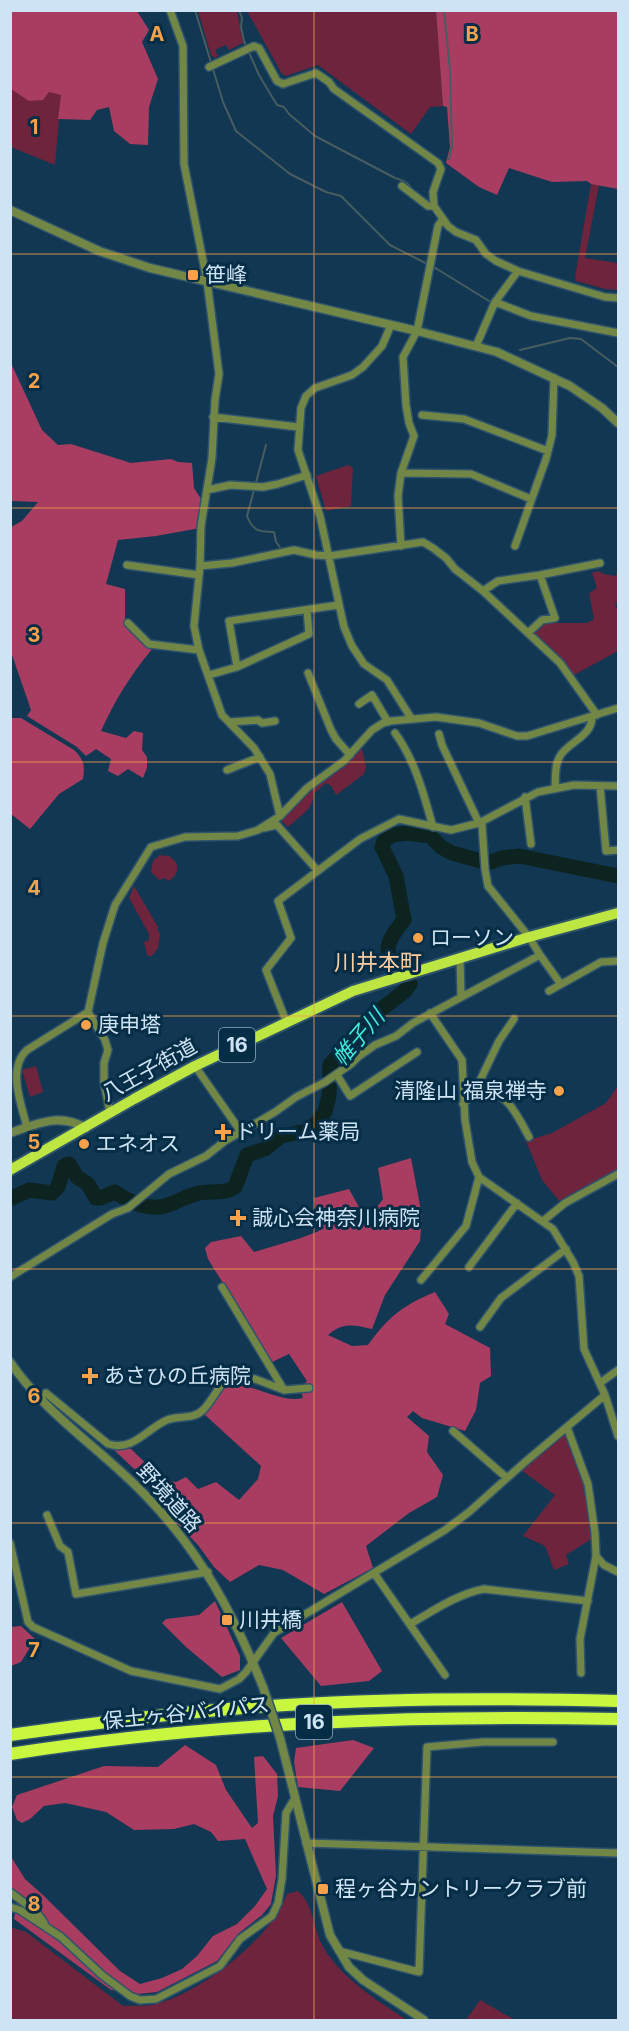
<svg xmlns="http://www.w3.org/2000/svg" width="629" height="2031" font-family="Inter,'Noto Sans JP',sans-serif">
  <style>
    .green { fill: #6d243c }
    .forest { fill: #a83d61 }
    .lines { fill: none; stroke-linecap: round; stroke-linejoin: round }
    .stream { stroke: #475d5f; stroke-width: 2 }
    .river { stroke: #0d231f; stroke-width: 15 }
    .minor-casing { stroke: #2f536c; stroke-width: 10 }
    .tertiary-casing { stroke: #2f536c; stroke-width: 11 }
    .trunk-casing { stroke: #2f536c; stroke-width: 14 }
    .motorway-casing { stroke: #2f536c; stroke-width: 15 }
    .minor { stroke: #728646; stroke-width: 7 }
    .tertiary { stroke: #728646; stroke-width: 8 }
    .trunk { stroke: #bde642; stroke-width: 10 }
    .motorway { stroke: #c9f63f; stroke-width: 12 }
    .tertiary-bridge-casing { stroke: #2f536c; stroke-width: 11; stroke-linecap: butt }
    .tertiary-bridge { stroke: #728646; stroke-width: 8 }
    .grid { fill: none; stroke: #f7a14a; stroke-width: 1.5; stroke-opacity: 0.55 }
    .poi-dot { fill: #f7a14a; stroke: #052d46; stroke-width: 2 }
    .labels { text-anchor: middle; stroke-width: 6; stroke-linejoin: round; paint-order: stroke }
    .shield { fill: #052d46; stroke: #92acbf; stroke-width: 1.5 }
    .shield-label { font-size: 20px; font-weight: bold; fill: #cee3f3 }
    .poi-label { font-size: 21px; fill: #cee3f3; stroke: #052d46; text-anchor: start }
    .street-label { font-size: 21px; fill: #cee3f3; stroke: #052d46 }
    .neighbourhood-label { font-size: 22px; fill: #ffcda1; stroke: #052d46 }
    .water-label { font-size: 22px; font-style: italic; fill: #3fecd7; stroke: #052d46 }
    .grid-label { font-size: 20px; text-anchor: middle; font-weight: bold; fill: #f7a14a; stroke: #052d46; stroke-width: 6; stroke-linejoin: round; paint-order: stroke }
  </style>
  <rect width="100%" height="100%" fill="#113752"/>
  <path class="green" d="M198,11H237L243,43L229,50L226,45L215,50L218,56L215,58L211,55Z
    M247,11H436L443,106L430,107L411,134L318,65L286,76L282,74Z
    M10,88L49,91L61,95L55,165L11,147Z
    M591,184L599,185L585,258L618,263V290L605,289L576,281L575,277Z
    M348,465L353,468L351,506L326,511L316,476Z
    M598,571L604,574L615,576L618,572V603L615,604L618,611V629L617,631L618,634V651L574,675L565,663L532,633L542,623H587L594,619L589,593L597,588L592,573Z
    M362,749L366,767L364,774L336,795L331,786L326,783L313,794C315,809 297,818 288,827L280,820L282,808L296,793L305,794Z
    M160,855L169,856L176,862C179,871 176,877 168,881L165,878L159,880L151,872L153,861Z
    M134,886L158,927L157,929L160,934L158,948L151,957L147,955L144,942L149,940V934L129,898Z
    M36,1066L43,1092L30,1097L22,1070Z
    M618,1086V1171L561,1203L542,1180L526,1141L552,1133L606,1103Z
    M566,1431L584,1481L593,1538L566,1555L569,1564L554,1570L545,1546L523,1536L555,1495L521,1470Z
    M298,1891C315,1906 313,1932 325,1950C344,1980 378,2001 407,2020H11L10,1927L26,1932L123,2006C133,2005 146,2007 156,2004C200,1993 272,1938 287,1894Z
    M480,2000L515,2020H466Z"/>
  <path class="forest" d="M10,11H137L149,30L142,42L158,79L149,107L148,145L130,144L114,131L109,107L97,110L90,120L58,119L61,95L49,92L43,100L29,101L11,89Z
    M436,11H618V189L591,184L587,181L552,182L509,168L497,195L479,187L446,163L450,147L447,107L443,106Z
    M10,361L42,430L58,445L71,444L131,463L171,459L178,462L192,463L194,488L203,502L200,528L156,536L118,540L106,584L125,589V625L152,649C130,676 115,700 101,731L126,738L134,731L143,733L142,750L147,757V768L143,778L128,769L118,776L108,771L111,759L96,749L86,756L77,747L27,716L31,710L11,652V527L22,521L38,502L11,501Z
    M10,718H21L74,750C84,759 85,766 83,779L59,794L30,829L11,814Z
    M411,1158L422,1216L420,1241L385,1295L372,1329C354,1325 343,1322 328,1335L352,1346L368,1345C389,1316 402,1306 435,1292L449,1314L445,1324L490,1348L491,1376L480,1383L476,1410L465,1431L422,1418L413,1411L407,1417L429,1436L427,1452L443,1475L437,1497L409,1513L366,1546L373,1568L324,1594L283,1570L259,1565L230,1582L214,1567L198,1545L176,1522L174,1513L166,1499L113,1449H131L163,1480L176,1482L186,1477L198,1489L216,1482L239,1500L258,1479L261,1466L204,1414C208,1407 213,1395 220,1390C240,1373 277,1405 303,1398L300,1389L307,1381L289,1354L272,1362L208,1259L205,1248L211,1242L241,1236L254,1252L301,1238L319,1231L314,1198L349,1189L359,1207L363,1219L371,1215L383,1199L378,1168Z
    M215,1601L240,1656V1670L222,1677L186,1647L162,1623L166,1619L199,1615Z
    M342,1602L382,1671L369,1681L321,1686L281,1638Z
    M21,1626L35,1639L21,1662L11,1666V1627Z
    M353,1740L374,1748L340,1791L298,1787L294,1762L296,1748Z
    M185,1745L216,1765L226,1790L252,1828L258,1823L254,1757L263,1756L277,1774L278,1796L273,1816L276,1875L271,1904L262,1915L239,1933L217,1961L157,1992L138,1994L111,1990L14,1919L17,1903L11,1898L10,1855L25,1879L44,1896L120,1971L140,1984L162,1978L182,1969L197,1956L213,1936L237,1924L255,1906L267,1889L245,1839L218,1841L211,1832L194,1824L174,1829L134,1830L106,1812L65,1803L44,1806L30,1819L22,1823L17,1820L12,1807L17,1795L104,1766L158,1767Z"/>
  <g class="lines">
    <path class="stream" d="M195,10L223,102L236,131L290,174L326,192L341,196L390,245L437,269L489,301
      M239,10L242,18L241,27L244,41L259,75L277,105L284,107L289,114L315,136L395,178C402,180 408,182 412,189
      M444,10L450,71L452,146L449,159
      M520,350L570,338L581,339L618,367
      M266,445L247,516C253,531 259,532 274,532L276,542L280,547"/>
    <path class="river" d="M10,1199L29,1190L52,1193L58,1187L64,1166L69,1164L77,1177L88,1184L96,1198H100L115,1192C129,1202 151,1212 168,1205C178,1201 188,1196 199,1193C212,1190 223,1195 235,1187L247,1155L265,1149L281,1136L307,1131L319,1121L325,1111L329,1096L330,1065L374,1015L405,991L410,984C388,953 377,953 404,920L396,876L382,847L384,841L392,835L407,833L430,836L441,847L452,853L488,863L502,858L519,856L618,876"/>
    <defs>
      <path id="minor" d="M170,10L183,46L184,164L207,281L219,374L215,400L212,458L201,526L200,566L194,626L199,650L222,715L254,748L270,774L280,816
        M209,67L254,46L259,48L277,81L283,84L316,73L329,82L334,89L438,163L441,169L433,192L434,206L448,226L456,232L476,240L486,254L496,261L518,271L605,297L618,298
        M402,186L428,206H434
        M495,302L531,316L618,333
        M391,325L382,346L363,367L352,375L315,388L306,396L301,408L298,450L320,516L344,627L352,646L364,664L387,680L411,718
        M476,346L495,302L518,271
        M422,415L464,419L548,451
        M213,417L298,427
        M401,473L471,474L531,499
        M207,490L230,485L263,487L278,484L307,475
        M401,546L398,496L401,473L414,436L409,423L406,405L403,357L417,331L438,226L443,219
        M515,546L546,459L552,435L554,378
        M127,565L199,575
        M200,566L232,563L294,550L316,555L329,556L423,542L433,548L446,558L455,569L483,591L560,663L597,715
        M483,591L498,581L540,575L600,563
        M128,623L149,644L199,650
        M528,633L542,620L555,618L540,575
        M237,667L229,621L338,605
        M308,673L331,730L336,739L350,755
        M209,675L237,667L309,634L307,610
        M359,704L372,695L388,722
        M230,722L258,720L262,723L275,721
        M395,733C415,760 424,795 433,827
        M227,770L260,757
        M600,786L606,851L618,850
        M555,789C556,778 554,766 560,756C568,742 593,736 592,716L618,708
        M525,797L531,844
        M264,828L277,825L318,871
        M540,955L560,983
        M460,957L461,995
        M549,991L601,962L618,961
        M88,1012L105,1040L108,1050L104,1063V1082L110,1113
        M430,1013L462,1060L465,1120L472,1162L479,1177L553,1229L573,1262L579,1276L584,1349L605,1395L618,1436
        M286,1021L266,970L291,938L278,901L360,839L399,819L451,830L479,823L538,792L574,785L618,786
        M195,1066L241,1132
        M337,1075L350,1096L417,1052
        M476,1088C505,1088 517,1114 529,1137
        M463,1104L474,1093L499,1041L514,1019
        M27,1127C21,1104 7,1068 27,1050L88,1012L103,943L115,905L151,847L185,837L238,836L258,830L280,816L307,788L344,761L372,730L383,723L391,721L436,717L479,723L517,736H527L592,716
        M543,1221L565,1203L618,1174
        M469,1267L517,1203
        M10,1277L112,1214L128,1208L169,1174L206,1156L225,1141L275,1112L296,1097L325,1082L351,1064L358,1057L375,1045L396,1036L413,1023L540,955L529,937L488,886L485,869L482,825L479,823L442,745L439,734
        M421,1280L466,1226L479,1177
        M222,1287L284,1390
        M480,1327L501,1298L566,1249
        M600,1383L618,1370
        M40,1397L46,1393L108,1444C133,1452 146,1429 167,1420C178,1415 193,1420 203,1410C213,1400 218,1386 229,1376L255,1379L284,1390L309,1388
        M567,1427L588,1484L595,1533L596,1556L580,1639L581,1673
        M453,1431L507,1478
        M47,1515L60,1546L68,1552L76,1594L208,1572
        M10,1543L28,1622L33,1627L131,1671L220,1689L239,1679L246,1672L274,1633L445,1530L469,1512L525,1462L605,1395
        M596,1556L604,1565L618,1572
        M374,1573L445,1675
        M410,1624C433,1611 457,1594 484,1589L588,1601
        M306,1843L618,1853
        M10,1892C24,1903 39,1911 46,1927
        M10,1907L20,1910L61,1937L102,1975L130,1996L140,2000L156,1999L220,1966L240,1939L272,1916L278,1903L282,1879L286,1813L295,1798
        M339,1951L419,1972L427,1747L483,1742H553"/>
      <path id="tertiary" d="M10,210L99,251L150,268L417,331L497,352L570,386L602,408L618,423
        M10,1133C39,1123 58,1113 86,1128
        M10,1362C46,1415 104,1451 147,1497C201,1553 234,1615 263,1687
        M280,1738L330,1935L349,1967L363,1980L424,2020"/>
      <path id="trunk" d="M10,1170L134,1099L195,1066L353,991L529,937L618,913"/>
      <path id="motorway" d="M10,1735C102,1722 194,1710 286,1705C397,1698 508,1698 618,1701
        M10,1754C212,1722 415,1715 618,1719"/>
    </defs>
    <use href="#minor" class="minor-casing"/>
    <use href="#tertiary" class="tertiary-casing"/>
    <use href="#trunk" class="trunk-casing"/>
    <use href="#motorway" class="motorway-casing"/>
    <use href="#minor" class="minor"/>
    <use href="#tertiary" class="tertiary"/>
    <use href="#trunk" class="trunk"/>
    <use href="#motorway" class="motorway"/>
    <defs>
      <path id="tertiary-bridge" d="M263,1687L280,1738"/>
    </defs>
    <use href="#tertiary-bridge" class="tertiary-bridge-casing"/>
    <use href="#tertiary-bridge" class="tertiary-bridge"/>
  </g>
  <path class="grid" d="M314,10V2020M10,254H618M10,508H618M10,762H618M10,1016H618M10,1269H618M10,1523H618M10,1777H618"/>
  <g class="poi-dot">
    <rect x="187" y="269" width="12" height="12" rx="3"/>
    <circle cx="418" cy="938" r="6"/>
    <circle cx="86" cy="1025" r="6"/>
    <circle cx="559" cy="1091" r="6"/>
    <path d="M220 1123h6v6h6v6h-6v6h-6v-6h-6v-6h6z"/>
    <circle cx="84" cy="1144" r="6"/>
    <path d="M235 1209h6v6h6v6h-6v6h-6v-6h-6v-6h6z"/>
    <path d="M87 1367h6v6h6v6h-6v6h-6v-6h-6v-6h6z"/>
    <rect x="221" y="1614" width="12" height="12" rx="3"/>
    <rect x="317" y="1883" width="12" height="12" rx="3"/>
  </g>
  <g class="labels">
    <g class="shield">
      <rect x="219" y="1028" width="36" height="34" rx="4.5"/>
      <rect x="296" y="1705" width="36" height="34" rx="4.5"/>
    </g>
    <g class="shield-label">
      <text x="237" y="1052">16</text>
      <text x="314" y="1729">16</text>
    </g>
    <g class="poi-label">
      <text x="205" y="282">笹峰</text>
      <text x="430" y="945">ローソン</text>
      <text x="98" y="1032">庚申塔</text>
      <text x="547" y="1098" text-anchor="end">清隆山 福泉禅寺</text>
      <text x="235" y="1139">ドリーム薬局</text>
      <text x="96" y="1151">エネオス</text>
      <text x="252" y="1225">誠心会神奈川病院</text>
      <text x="104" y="1383">あさひの丘病院</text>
      <text x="239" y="1627">川井橋</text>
      <text x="335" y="1896">程ヶ谷カントリークラブ前</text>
    </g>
    <g class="street-label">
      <text transform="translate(149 1070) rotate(-29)" y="7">八王子街道</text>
      <text transform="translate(169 1498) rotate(48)" y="7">野境道路</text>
      <text transform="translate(186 1713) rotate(-6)" y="7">保土ヶ谷バイパス</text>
    </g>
    <g class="neighbourhood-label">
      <text x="378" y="970">川井本町</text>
    </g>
    <g class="water-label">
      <text transform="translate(358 1037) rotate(-49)" y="8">帷子川</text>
    </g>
  </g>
  <g class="grid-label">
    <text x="157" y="41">A</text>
    <text x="472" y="41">B</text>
    <text x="34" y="134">1</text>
    <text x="34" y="388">2</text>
    <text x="34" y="642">3</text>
    <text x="34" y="895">4</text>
    <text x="34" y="1149">5</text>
    <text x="34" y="1403">6</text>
    <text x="34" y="1657">7</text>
    <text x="34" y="1911">8</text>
  </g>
  <rect width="629" height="2031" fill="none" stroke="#cee3f3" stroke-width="24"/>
</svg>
